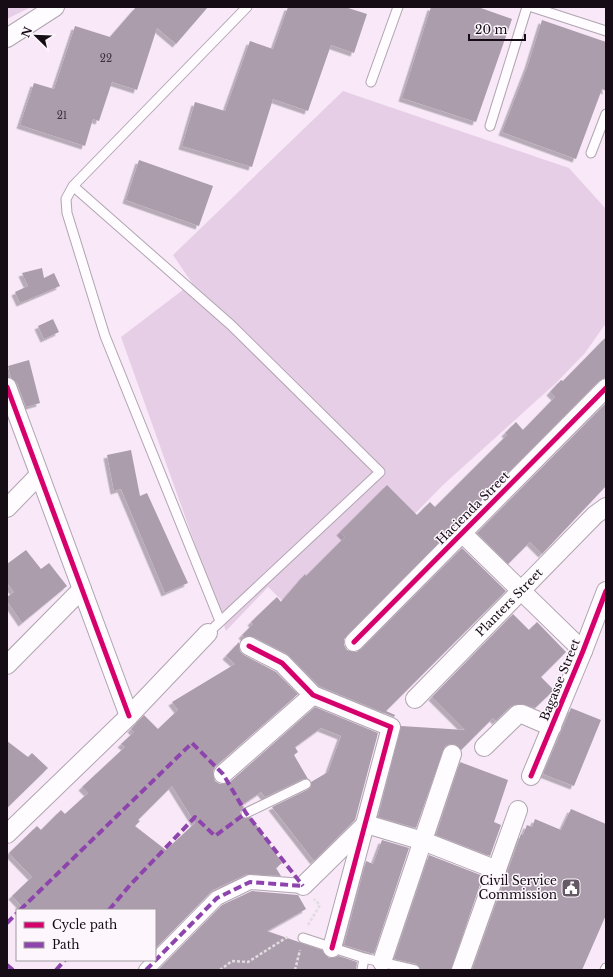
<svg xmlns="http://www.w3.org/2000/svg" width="613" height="977" font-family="'Libre Baskerville',serif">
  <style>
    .green { fill: #e6cfe6 }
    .building { fill: #ac9dac; fill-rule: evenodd; filter: url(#shadow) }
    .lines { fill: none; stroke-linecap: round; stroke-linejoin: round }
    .service-casing { stroke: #b0a5b0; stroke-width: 11 }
    .pedestrian-casing { stroke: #b0a5b0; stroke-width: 16 }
    .minor-casing { stroke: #b0a5b0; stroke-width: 20 }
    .path { stroke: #e0dce0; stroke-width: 2.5; stroke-dasharray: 3 2; stroke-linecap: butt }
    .service { stroke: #fefcfe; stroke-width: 9 }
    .pedestrian { stroke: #fefcfe; stroke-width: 14 }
    .minor { stroke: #fefcfe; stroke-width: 18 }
    .quiet { stroke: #8e44ad; stroke-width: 4; stroke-dasharray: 8 4; stroke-linecap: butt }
    .cycleway-casing { stroke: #fdf7fd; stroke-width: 8 }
    .cycleway { stroke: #d6006c; stroke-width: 5 }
    .labels { text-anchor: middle; stroke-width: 3; stroke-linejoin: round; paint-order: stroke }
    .number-label { font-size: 10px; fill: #3b303b }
    .street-label { font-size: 12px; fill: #150c15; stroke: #fdf7fd }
    .poi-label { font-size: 12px; fill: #150c15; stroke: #fdf7fd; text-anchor: end }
  </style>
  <defs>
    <filter id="shadow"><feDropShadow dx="-3.5" dy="3.5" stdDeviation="0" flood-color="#0004"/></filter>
  </defs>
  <rect width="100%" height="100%" fill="#f8e8f8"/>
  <path class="green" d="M7,7H31L7,19Z
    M343,91L569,168L606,209V323L585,353L556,383L443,485L334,596L312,629L268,587L226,631L121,337L192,283L173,255Z"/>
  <path class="building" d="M136,7H208L176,44L157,28L137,90L112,82L99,121L93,119L85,146L20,125L34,83L54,89L75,26L110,37Z
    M288,7H345L367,14L354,53L331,45L308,111L273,99L252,167L182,146L195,102L225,111L250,41L273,49Z
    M431,7H478L512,19L476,122L402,98Z
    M542,20L606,42V91L602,89L576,159L502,132L528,65Z
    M139,160L213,186L199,226L126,200Z
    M42,268L44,278L54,273L60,286L20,303L15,292L28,286L22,273Z
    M53,319L59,332L44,339L38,326Z
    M606,337V378L599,381L344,639V645L347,650L356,652L361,649L462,548L506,591L386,711L395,715L394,717L319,686L287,654L254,637H244L242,635L253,624L251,622L277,597L281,602L305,574L306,576L345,537L340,532L387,485L417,515L430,502L435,507L507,435L505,433L516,422L523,430L555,397L550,392L561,380L563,381Z
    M29,360L40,403L26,407L17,383L11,378L8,366Z
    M606,403V486L542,554L530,542L508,564L477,533Z
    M131,450L140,496L147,493L188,583L165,593L121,489L114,491L107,455Z
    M26,550L41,569L49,563L67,586L22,623L7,601V597L14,592L7,583V564Z
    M513,614L529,630L537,622L566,652L541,677L554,690L535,708L522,704L511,706L496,721L493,718L461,750L455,744H450L445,746L416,828L378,817L401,726L465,730L432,697Z
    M239,642L240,651L244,655L276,672L298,694L216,766L213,771L215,781L220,784L230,782L315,707L378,733L355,820L314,861L272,807L309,789L311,787V782L328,772L341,736L321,728L295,747L298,752L294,755L308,779H303L265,797L261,792L242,805L244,807L240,812L243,818L251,817L282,863L276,868L281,876L247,874L213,890L155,949V910H25L12,896L32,877L9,853L37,826L41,830L61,810L65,814L88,793L82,787L125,747L121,744L134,732L131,729L144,715L158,729L178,710L172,702L235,664L226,656ZM172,786L195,823L166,850L135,826L140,821L138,820Z
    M571,708L601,720L574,786L543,774Z
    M7,741L28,757L32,753L48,768L7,808Z
    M460,762L508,780L494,822L501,825L490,856L436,835Z
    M571,809L606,824V915L582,970H472L521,834L523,835L527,825L532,827L535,819L561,830Z
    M382,840L409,848L374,954L344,945L366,861L373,864Z
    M429,855L483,876L451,970H421L417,964L394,959Z
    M252,891L298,895L306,909L267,931L322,950L329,958L339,956L357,962L356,970H158L222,905Z"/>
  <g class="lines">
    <defs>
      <path id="service" d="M532,7L606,31
        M371,82L398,7
        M490,126L527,7
        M591,153L606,114
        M73,186L231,325L380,472L208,633
        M220,621L105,336L67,213L66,199L73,186L247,7
        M246,813L306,784
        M303,938L364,958L415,970
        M362,970L364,958
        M605,970L606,968"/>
      <path id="pedestrian" d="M146,970L217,898L250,882L303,886"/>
      <g id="minor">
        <path d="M7,38L55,7"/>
        <path d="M7,387L129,716"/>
        <path d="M7,508L39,475"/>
        <path d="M462,533L583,651"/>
        <path d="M354,642L606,388"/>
        <path d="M249,646L282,663L313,695L391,727L332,948"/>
        <path d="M7,665L82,589"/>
        <path id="s1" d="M415,699L595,515L606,507"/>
        <path d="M484,747L518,714H522L552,727"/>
        <path d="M223,774L313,695"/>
        <path d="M531,776L583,651L606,591"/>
        <path d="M7,834L129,716L208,633"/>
        <path d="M303,886L366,824L423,841L497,870"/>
        <path d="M382,962L452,754"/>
        <path d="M461,970L518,810"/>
      </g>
    </defs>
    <use href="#service" class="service-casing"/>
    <use href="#pedestrian" class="pedestrian-casing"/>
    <use href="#minor" class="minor-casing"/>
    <path class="path" d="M308,925L320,905L314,899
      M220,970L232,961L248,962L289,936
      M295,970L300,950"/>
    <use href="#service" class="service"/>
    <use href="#pedestrian" class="pedestrian"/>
    <use href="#minor" class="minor"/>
    <path class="quiet" d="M20,910L192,743L223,774L246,813L303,886
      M109,910L130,885L195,817L215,836L246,813
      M7,923L17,913
      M7,965L13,970
      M56,970L65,960
      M146,970L217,898L250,882L303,886"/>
    <defs>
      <path id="cycleway" d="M7,387L129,716
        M354,642L606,388
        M249,646L282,663L313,695L391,727L332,948
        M531,776L583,651L606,591"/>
    </defs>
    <use href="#cycleway" class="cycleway-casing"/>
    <use href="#cycleway" class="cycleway"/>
  </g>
  <defs>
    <symbol id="civic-square" viewBox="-11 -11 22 22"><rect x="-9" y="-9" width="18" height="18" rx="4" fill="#645964" stroke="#fdf7fd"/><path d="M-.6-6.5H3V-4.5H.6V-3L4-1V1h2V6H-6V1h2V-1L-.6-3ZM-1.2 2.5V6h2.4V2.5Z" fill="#fff"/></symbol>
  </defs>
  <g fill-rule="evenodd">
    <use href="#civic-square" x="560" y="877" width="22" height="22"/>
  </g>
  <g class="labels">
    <g class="number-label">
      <text x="106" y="62">22</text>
      <text x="62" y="119">21</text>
    </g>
    <g class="street-label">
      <text transform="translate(473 508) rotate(-45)" y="4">Hacienda Street</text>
      <text dy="4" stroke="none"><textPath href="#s1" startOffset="135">Planters Street</textPath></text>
      <text transform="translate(560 680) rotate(-68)" y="4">Bagasse Street</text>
    </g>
    <g class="poi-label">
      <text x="557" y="885">Civil Service<tspan x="557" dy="14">Commission</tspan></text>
    </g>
  </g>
  <rect width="613" height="977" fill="none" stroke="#150c15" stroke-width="16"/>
  <rect x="16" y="909" width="140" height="52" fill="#fdf7fd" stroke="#a099a0"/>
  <rect x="24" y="922" width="20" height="6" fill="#d6006c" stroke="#a099a0"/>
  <text x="52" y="929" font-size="12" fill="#150c15">Cycle path</text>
  <rect x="24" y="942" width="20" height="6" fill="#8e44ad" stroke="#a099a0"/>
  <text x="52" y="949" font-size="12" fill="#150c15">Path</text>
  <g transform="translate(36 36) rotate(293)" stroke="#fdf7fd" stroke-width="3" paint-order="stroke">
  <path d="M0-3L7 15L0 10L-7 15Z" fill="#150c15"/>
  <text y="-6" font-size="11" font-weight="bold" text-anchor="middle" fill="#150c15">N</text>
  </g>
  <path d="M469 34v6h56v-6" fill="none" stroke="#150c15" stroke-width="2"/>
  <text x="475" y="34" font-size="12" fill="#150c15" stroke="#fdf7fd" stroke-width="3" paint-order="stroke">20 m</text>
</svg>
